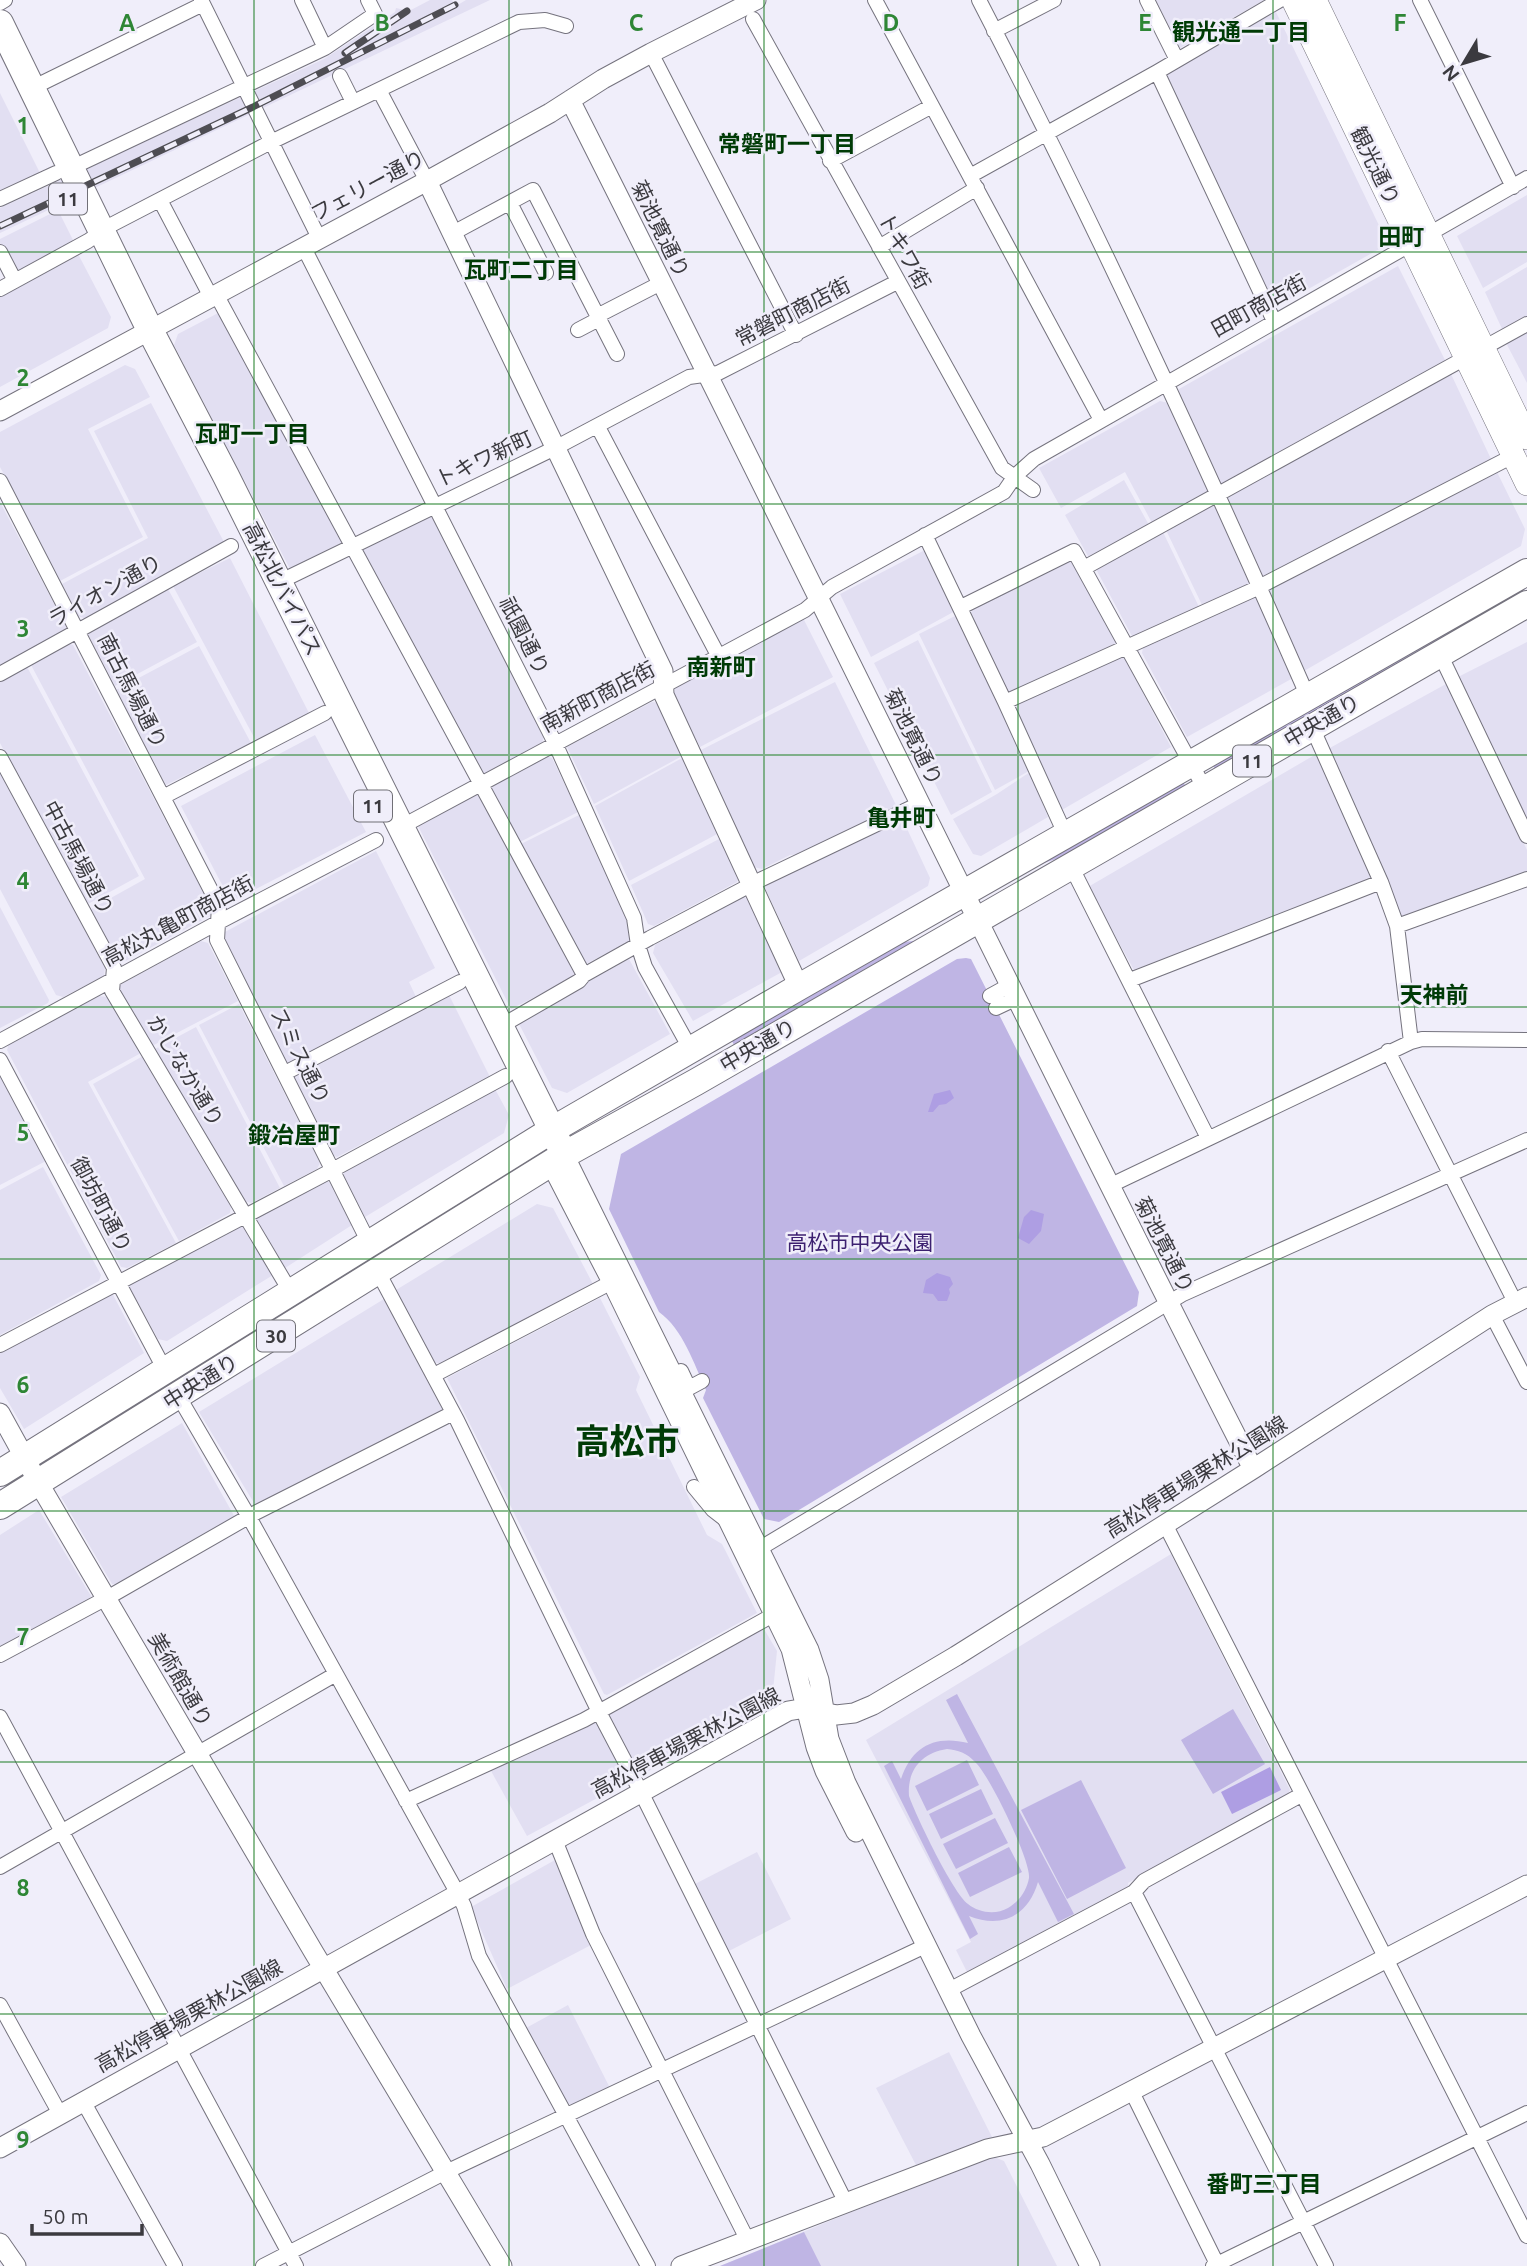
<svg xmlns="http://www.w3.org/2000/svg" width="1527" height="2266" font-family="Ubuntu,'Noto Sans JP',sans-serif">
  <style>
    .built { fill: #e2dff2 }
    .green { fill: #bfb5e4; fill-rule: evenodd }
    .water { fill: #ae9ee3 }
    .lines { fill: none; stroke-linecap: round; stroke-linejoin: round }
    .street-casing { stroke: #75737e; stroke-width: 16 }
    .secondary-casing { stroke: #75737e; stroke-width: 21 }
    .primary-casing { stroke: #75737e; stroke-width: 24 }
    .highway-casing { stroke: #75737e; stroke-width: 28 }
    .street { stroke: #fff; stroke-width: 14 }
    .secondary { stroke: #fff; stroke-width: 19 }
    .primary { stroke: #fff; stroke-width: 23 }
    .highway { stroke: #fff; stroke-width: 26 }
    .rail-casing { stroke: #4e4d53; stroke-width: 7 }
    .rail { stroke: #f0eefa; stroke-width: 4.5; stroke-dasharray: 13; stroke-linecap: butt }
    .grid { fill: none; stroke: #2e8635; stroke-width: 2; stroke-opacity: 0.55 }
    .labels { text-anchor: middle; stroke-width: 5; stroke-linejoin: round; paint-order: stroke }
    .shield { fill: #f0eefa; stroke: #717077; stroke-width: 2 }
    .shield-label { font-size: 19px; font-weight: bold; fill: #3b3a3f }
    .street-label { font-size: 21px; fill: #3b3a3f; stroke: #f0eefa }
    .park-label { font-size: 21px; fill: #3c2070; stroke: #f0eefa }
    .neighbourhood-label { font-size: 23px; font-weight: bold; fill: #003b06; stroke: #f0eefa }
    .town-label { font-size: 35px; font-weight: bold; fill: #003b06; stroke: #f0eefa }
    .grid-label { font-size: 23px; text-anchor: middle; font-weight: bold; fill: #2e8635; stroke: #f0eefa; stroke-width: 5; stroke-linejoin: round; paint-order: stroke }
  </style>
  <rect width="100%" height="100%" fill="#f0eefa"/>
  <path class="built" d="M430,0H452L456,6L466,0H490L0,233V208L324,59L395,12L396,8L409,11Z
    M1156,0H1264L1180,48Z
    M1276,12L1388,244L1280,305L1275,304L1251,258L1165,77L1169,71Z
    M0,93L40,173L0,193Z
    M1527,195V262L1483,288L1457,236Z
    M58,210L74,242L21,271L14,268L0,243V239Z
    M77,252L111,317L108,328L0,387V294Z
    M1398,266L1446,362L1223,486L1217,485L1178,396L1179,389Z
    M1527,267V319L1503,331L1485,292Z
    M222,311L345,541L290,569L174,345L178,334Z
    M1527,331V383L1505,341Z
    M125,365L135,369L150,397L88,429L143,537L60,581L0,467V432Z
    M1451,374L1491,459L1264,579L1223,496Z
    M1160,401L1168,403L1208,489L1206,493L1152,523L1125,472L1061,508L1039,468Z
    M151,403L224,542L86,619L78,616L62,584L148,538L94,431Z
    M1497,472L1525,529L1521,546L1304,671L1268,591Z
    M1124,480L1149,525L1089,558L1065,515Z
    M0,502L66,626L65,632L0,667Z
    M1210,503L1216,505L1251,584L1204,609L1165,528Z
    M433,512L545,733L542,743L479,777L358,549Z
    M1162,530L1200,609L1133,638L1097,571L1098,566Z
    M923,551L929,552L957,610L871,657L840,594Z
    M230,558L309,713L256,741L173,586Z
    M1067,560L1072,562L1117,645L1009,695L971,613L973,609Z
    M168,589L197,642L115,686L87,632Z
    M1249,596L1258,599L1293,678L1187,737L1142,653L1143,648Z
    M959,614L1029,771L995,790L919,634Z
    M803,618L833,677L700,747L673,695L676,687Z
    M918,640L992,792L951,815L874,663Z
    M1527,642V826L1458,677Z
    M67,643L73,645L212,909L210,916L120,964L91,909L145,879L30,663Z
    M199,646L251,743L166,785L116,690Z
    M1117,655L1124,657L1171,747L1060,811L1016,710L1018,702Z
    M26,665L139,876L86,905L0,743V679Z
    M835,682L898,809L803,854L790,855L762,869L754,867L701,750Z
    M1446,684L1527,850V874L1406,917L1398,915L1328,749Z
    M652,702L659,703L684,755L594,804L567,747Z
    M315,735L366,832L231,902L181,806Z
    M1318,753L1371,877L1366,882L1134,970L1088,887Z
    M546,756L552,758L578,812L518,843L491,791L493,785Z
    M684,757L719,833L629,881L595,806Z
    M0,770L105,968L104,976L63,997L56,995L0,889Z
    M1030,772L1048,817L981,856L973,854L953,819L997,794Z
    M477,794L482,795L576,972L574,977L511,1009L418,826Z
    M579,815L627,917L630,941L586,964L581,962L519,845Z
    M902,818L930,878L928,886L799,961L764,886Z
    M721,838L739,877L737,882L654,926L648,924L631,885Z
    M376,851L435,968L409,982L417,999L291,1065L285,1063L223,939L225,932Z
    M743,897L749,898L782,972L693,1021L653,953L655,945Z
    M0,907L49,1000L48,1003L0,1028Z
    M201,941L208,943L238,1001L152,1046L119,991L120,985Z
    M629,959L670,1034L567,1093L552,1088L517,1020Z
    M448,993L490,1077L337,1157L330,1154L292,1078L294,1072Z
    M99,996L107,997L141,1053L88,1082L176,1243L127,1268L121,1267L7,1050L9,1043Z
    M239,1004L320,1163L317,1169L284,1186L199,1025Z
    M196,1027L280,1188L251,1203L244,1201L155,1049Z
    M143,1056L231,1206L230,1213L179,1241L93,1084Z
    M0,1074L46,1161L0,1185Z
    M495,1089L509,1115L504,1133L365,1217L343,1177L345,1170Z
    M43,1167L101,1275L99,1281L0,1335V1190Z
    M323,1180L329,1182L352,1225L285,1268L256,1221L258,1216Z
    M537,1204L553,1208L594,1286L442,1364L433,1362L396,1290Z
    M238,1224L245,1225L273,1275L167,1341L158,1339L127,1283Z
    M112,1293L144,1353L24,1429L0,1388V1351Z
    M600,1298L640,1377L636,1390L707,1535L722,1544L757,1613L607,1695L604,1694L447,1378Z
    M384,1299L442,1409L439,1415L257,1508L199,1412Z
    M182,1423L237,1521L119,1585L112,1584L61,1497Z
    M39,1510L91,1596L89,1599L0,1649V1535Z
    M1171,1554L1290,1790L1288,1794L1128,1883L1129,1888L968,1974L956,1950L971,1942L866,1740Z
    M764,1629L777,1651L772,1701L640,1776L606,1715Z
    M597,1721L627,1782L527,1836L491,1771Z
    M757,1852L791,1919L727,1952L693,1885Z
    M555,1860L591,1945L507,1989L471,1907Z
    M568,2005L610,2088L573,2105L566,2103L526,2028Z
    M949,2052L992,2137L917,2167L876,2088Z
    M994,2157L1004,2161L1057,2266H720L854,2211Z"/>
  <path class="green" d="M1480,616L1215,769L1212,764L1436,638Z
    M1182,781L1185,785L1183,787L1062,857L1044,863L1042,862Z
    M914,941L915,942L734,1045L732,1041L902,942Z
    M966,958L971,959L1139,1292L1137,1306L779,1522L764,1519L703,1398L706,1390C694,1364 683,1329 659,1312L609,1209L621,1154L957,959Z
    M426,1228L194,1369H191L385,1245Z
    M957,1694L1074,1914L1058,1922L1038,1882C1028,1916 1002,1929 969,1916L978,1934L970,1939L884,1766L892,1761L901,1779C912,1746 935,1735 968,1743L946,1700ZM947,1749C958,1750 967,1753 975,1762C989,1774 1031,1861 1029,1878C1027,1890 1019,1902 1008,1908C996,1915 979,1913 968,1904C953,1893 916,1816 909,1796C907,1771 921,1753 947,1749Z
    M1233,1709L1265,1764L1213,1794L1181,1740Z
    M967,1760L979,1785L927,1811L915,1786Z
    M1081,1780L1126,1868L1067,1899L1021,1810Z
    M981,1789L993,1814L941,1839L929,1814Z
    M995,1818L1008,1843L956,1869L943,1844Z
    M1009,1847L1022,1872L970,1897L958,1873Z
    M804,2232L821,2266H720Z"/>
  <path class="water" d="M950,1090L954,1098L946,1104L939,1105L933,1112H928L934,1094Z
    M1031,1210L1044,1214L1041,1231L1029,1244L1018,1238L1024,1217Z
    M937,1273L950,1277L953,1284L949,1289L950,1293L947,1301H938L933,1294L923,1293L926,1280Z
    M1270,1767L1281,1790L1232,1814L1221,1792Z"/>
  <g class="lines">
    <defs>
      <path id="street" d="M201,0L319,238
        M302,0L325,48
        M875,0L1101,420
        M979,0C1097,228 1205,462 1308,697
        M1147,0L1177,60
        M1420,0L1513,187
        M0,3L5,0
        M753,19L1002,468L1033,490
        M994,31L1054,0
        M651,53L796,335
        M1157,72L1274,321
        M340,76L353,102
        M32,88L203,4
        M379,90L427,181
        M830,161L932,106
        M71,168L325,48L375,14L368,0
        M970,176L1157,72L1280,0
        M0,199L56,173
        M160,200L211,297
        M510,203L546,273
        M453,233L533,190L617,354
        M303,246L555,743L634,918L638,945L645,967L691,1050
        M879,247L977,188
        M0,252L15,281
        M0,289L88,241L113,224L271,142L519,22L545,20L566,26
        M216,294L584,975
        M578,330L597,320V316L661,283
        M598,427L719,657
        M0,481L219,906L217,940L369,1243
        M925,535L1005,702L1066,836
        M1084,568L1527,324
        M279,582L555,448L689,377L718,373L897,282
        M961,607L1074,551L1205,789
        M1440,654L1527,836
        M0,674L231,546
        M1005,702L1253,590L1513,456
        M1312,727L1381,882L1397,926L1411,1042
        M0,757L114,968L112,991L290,1291
        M163,797L325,713
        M412,821L805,610L832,587L1004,492L1015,476L1034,459C1198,365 1363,272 1527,178
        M1071,866L1208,1138
        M1397,926L1527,879
        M1130,980L1381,882
        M990,996L1010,985
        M996,1008L1017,998
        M501,1026L579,981L584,975L650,938L762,879L921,803
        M0,1041L217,923L376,840
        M1388,1051L1515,1302
        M0,1060L167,1374
        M285,1073L460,982
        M1109,1186L1411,1042L1422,1039L1527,1040
        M378,1272L457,1420L599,1712L641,1792L846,2203
        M1492,1315L1527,1382
        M0,1345L325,1174L506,1076
        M681,1371L689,1388L702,1381
        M434,1375L612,1282
        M176,1392L249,1517L458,1894L464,1906L479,1956L648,2266
        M694,1487L713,1510L726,1520
        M1165,1524L1527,2236
        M759,1549L1183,1294L1527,1140
        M0,1655L114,1594L257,1512L453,1413
        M0,1717L296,2266
        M406,1801L584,1720L775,1614
        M555,1840L593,1934L747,2239
        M0,1867L336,1674
        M1134,1892L1326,2266
        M949,1990L1134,1892L1144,1881L1301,1795
        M0,2005L60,2114
        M1131,2090L1218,2266
        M83,2101L175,2266
        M263,2266L446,2172L919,1949
        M1213,2266L1527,2113"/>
      <path id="secondary" d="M570,100C800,555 1021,1015 1253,1469
        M427,181L663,671L664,695L799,987
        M0,411L427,181L550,113L603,79L651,53L756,0
        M564,1155L809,1650L819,1680L829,1739L846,1783L971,2036L1040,2164L1090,2266
        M551,1164L612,1282L791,1649L816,1747L825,1771L856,1832
        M0,1413L38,1482L313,1951L502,2266
        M0,2148L788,1711L806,1708L836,1715L854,1713L873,1705L956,1656L1253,1469L1492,1315L1527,1297
        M0,2243L16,2266
        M681,2266L987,2149L1043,2137L1527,1885"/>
      <path id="primary" d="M1293,0L1527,484
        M1315,0L1527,438"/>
      <path id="highway" d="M0,23L150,330L226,476L559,1144
        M0,1473L552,1130L799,987L1527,572
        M0,1506L564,1155L696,1082L1527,604"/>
    </defs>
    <use href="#street" class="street-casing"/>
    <use href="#secondary" class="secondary-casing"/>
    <use href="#primary" class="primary-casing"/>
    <use href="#highway" class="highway-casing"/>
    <use href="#street" class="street"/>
    <use href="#secondary" class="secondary"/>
    <use href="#primary" class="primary"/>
    <use href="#highway" class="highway"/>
    <defs>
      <path id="rail" d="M345,53L407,11
        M0,226L253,107L455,5"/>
    </defs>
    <use href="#rail" class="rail-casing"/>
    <use href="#rail" class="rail"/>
  </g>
  <path class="grid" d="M254,0V2266M509,0V2266M764,0V2266M1018,0V2266M1273,0V2266M0,252H1527M0,504H1527M0,755H1527M0,1007H1527M0,1259H1527M0,1511H1527M0,1762H1527M0,2014H1527"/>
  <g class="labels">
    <g class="shield">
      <rect x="49" y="183.5" width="38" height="31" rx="5"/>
      <rect x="1233" y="745.5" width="38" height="31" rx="5"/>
      <rect x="354" y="790.5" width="38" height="31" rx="5"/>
      <rect x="257" y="1320.5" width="38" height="31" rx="5"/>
    </g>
    <g class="shield-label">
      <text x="68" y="206">11</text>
      <text x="1252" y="768">11</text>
      <text x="373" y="813">11</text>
      <text x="276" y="1343">30</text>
    </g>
    <g class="street-label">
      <text transform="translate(1375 166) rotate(64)" y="7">観光通り</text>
      <text transform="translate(368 186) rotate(-28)" y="7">フェリー通り</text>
      <text transform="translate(660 229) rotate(64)" y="7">菊池寛通り</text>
      <text transform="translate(904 251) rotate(61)" y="7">トキワ街</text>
      <text transform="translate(1259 306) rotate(-29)" y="7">田町商店街</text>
      <text transform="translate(793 312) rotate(-27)" y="7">常磐町商店街</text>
      <text transform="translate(484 459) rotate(-25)" y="7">トキワ新町</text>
      <text transform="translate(282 589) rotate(63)" y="7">高松北バイパス</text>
      <text transform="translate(105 591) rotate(-29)" y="7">ライオン通り</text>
      <text transform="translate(524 636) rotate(63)" y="7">祇園通り</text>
      <text transform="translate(132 691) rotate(63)" y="7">南古馬場通り</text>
      <text transform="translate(598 697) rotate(-28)" y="7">南新町商店街</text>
      <text transform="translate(1322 721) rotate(-30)" y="7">中央通り</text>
      <text transform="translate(913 737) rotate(64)" y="7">菊池寛通り</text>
      <text transform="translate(78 858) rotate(62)" y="7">中古馬場通り</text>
      <text transform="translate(178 921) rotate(-28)" y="7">高松丸亀町商店街</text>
      <text transform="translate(758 1046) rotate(-30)" y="7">中央通り</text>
      <text transform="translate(300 1056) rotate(63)" y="7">スミス通り</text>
      <text transform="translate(185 1071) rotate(59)" y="7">かじなか通り</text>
      <text transform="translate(101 1205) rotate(62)" y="7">御坊町通り</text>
      <text transform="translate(1164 1245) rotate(63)" y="7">菊池寛通り</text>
      <text transform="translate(201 1382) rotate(-32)" y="7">中央通り</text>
      <text transform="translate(1196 1477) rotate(-32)" y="7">高松停車場栗林公園線</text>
      <text transform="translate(180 1680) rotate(60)" y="7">美術館通り</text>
      <text transform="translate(686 1743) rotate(-28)" y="7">高松停車場栗林公園線</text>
      <text transform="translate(189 2016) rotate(-29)" y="7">高松停車場栗林公園線</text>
    </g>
    <g class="park-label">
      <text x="860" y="1250">高松市中央公園</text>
    </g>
    <g class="neighbourhood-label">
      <text x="1241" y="40">観光通一丁目</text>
      <text x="787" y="152">常磐町一丁目</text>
      <text x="1401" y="245">田町</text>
      <text x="521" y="278">瓦町二丁目</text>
      <text x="252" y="442">瓦町一丁目</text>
      <text x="721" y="675">南新町</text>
      <text x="901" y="826">亀井町</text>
      <text x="1434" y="1003">天神前</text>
      <text x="294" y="1143">鍛冶屋町</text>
      <text x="1264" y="2192">番町三丁目</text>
    </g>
    <g class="town-label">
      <text x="627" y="1454">高松市</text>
    </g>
  </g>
  <g class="grid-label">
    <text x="127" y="31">A</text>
    <text x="382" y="31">B</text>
    <text x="636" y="31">C</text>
    <text x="891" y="31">D</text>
    <text x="1145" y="31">E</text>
    <text x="1400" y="31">F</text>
    <text x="23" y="134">1</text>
    <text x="23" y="386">2</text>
    <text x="23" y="637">3</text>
    <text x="23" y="889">4</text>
    <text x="23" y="1141">5</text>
    <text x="23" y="1393">6</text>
    <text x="23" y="1645">7</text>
    <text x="23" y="1896">8</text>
    <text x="23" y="2148">9</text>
  </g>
  <g transform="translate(1464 63) rotate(232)" stroke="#f0eefa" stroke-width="5" paint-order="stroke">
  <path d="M0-5L12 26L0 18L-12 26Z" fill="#3b3a3f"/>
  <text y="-10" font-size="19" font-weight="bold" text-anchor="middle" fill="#3b3a3f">N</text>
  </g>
  <path d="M32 2224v10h110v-10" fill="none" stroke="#3b3a3f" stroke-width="3.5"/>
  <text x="42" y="2224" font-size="21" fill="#3b3a3f" stroke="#f0eefa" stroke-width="5" paint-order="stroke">50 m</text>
</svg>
